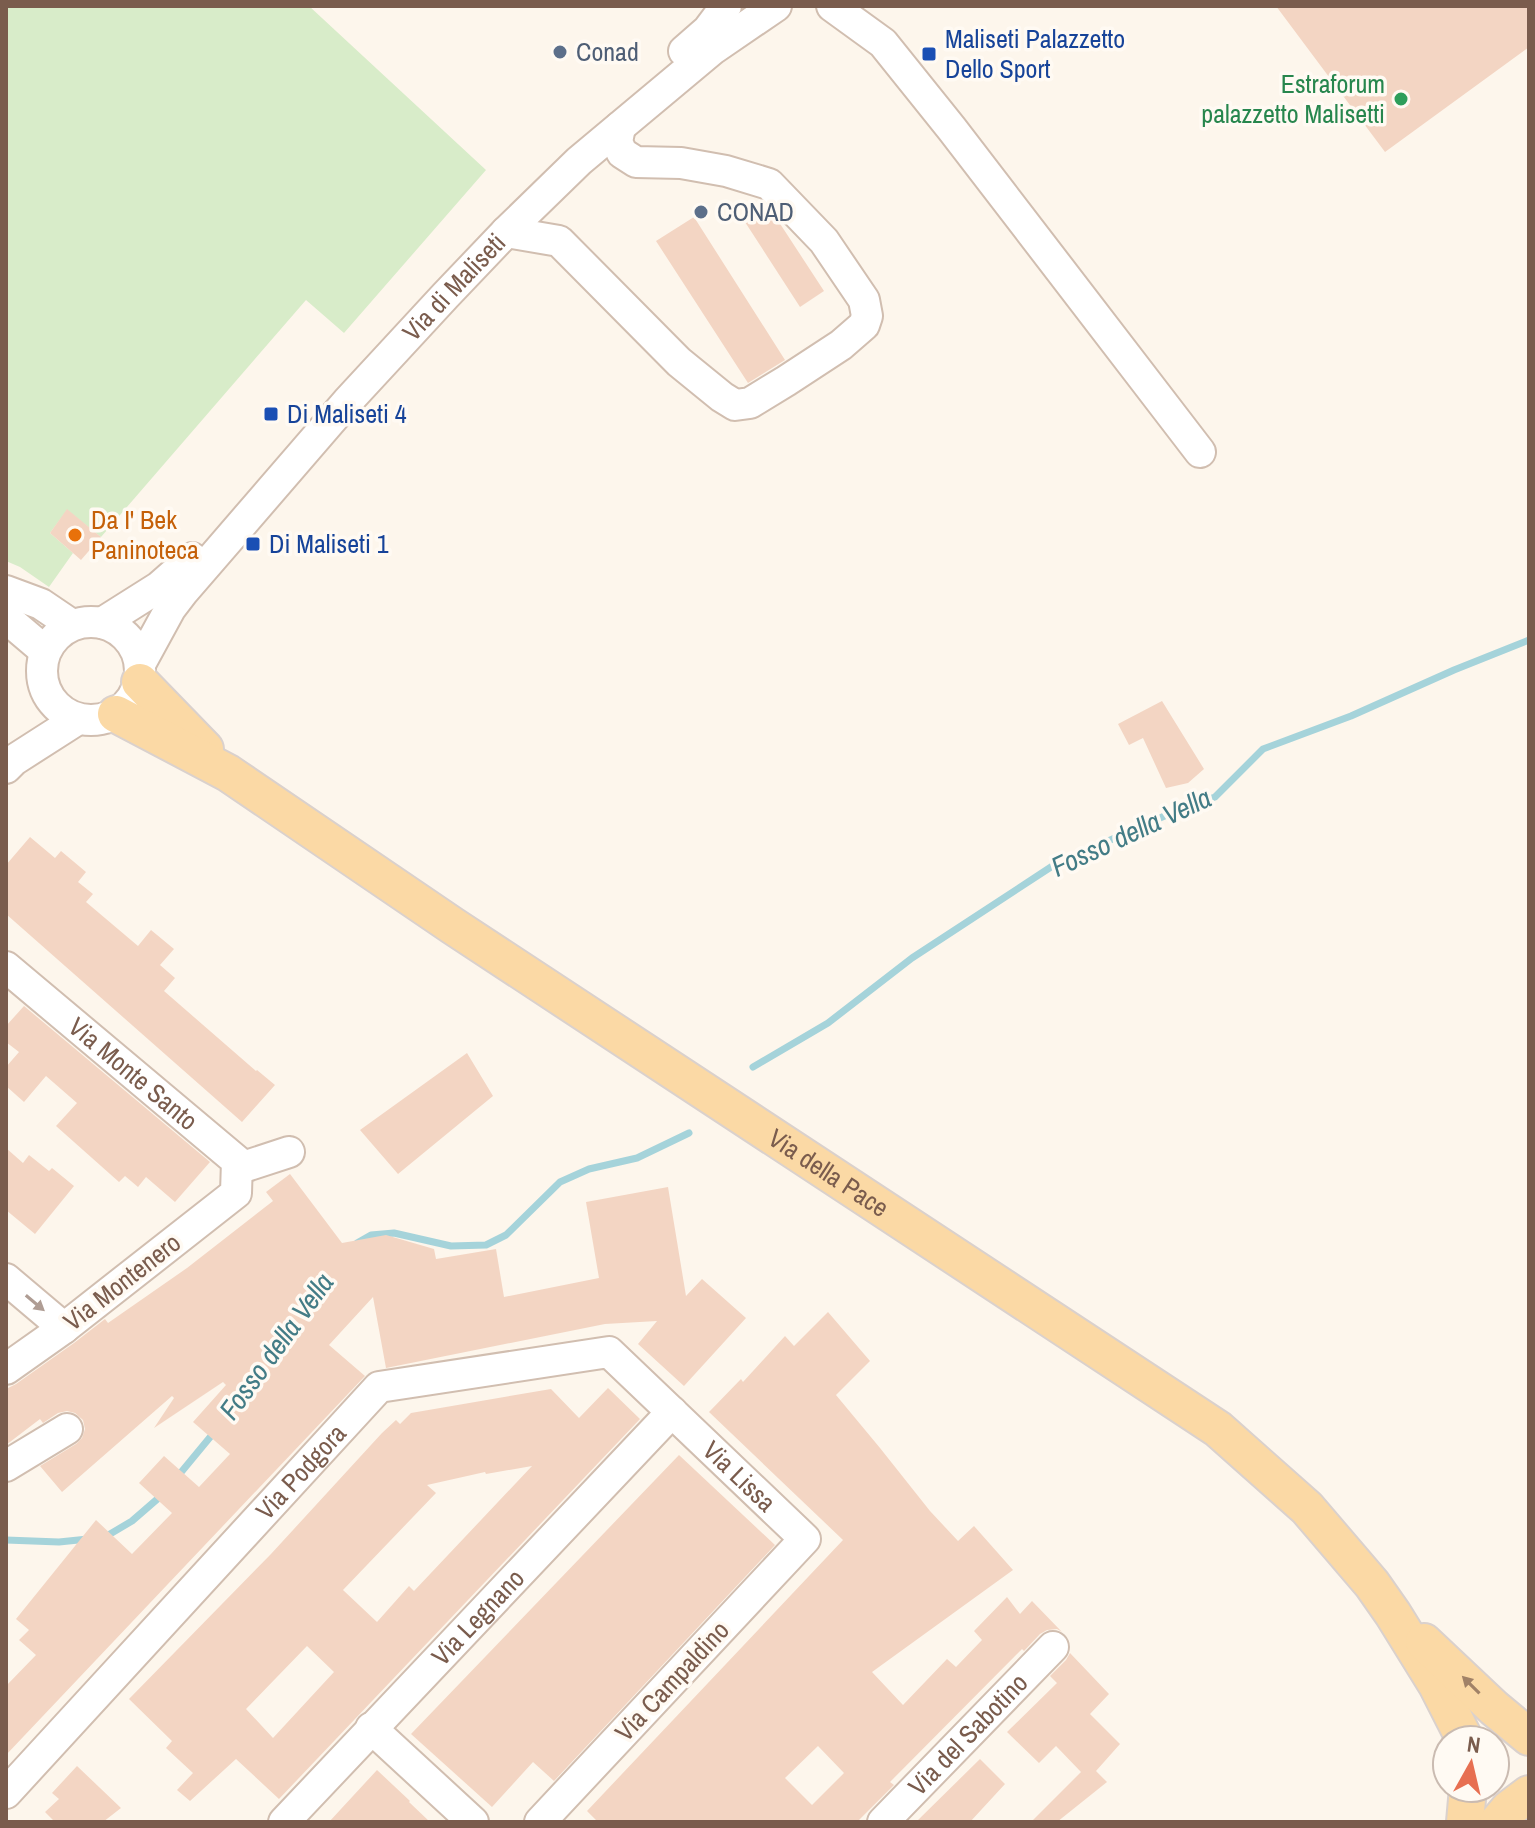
<svg xmlns="http://www.w3.org/2000/svg" width="1535" height="1828" font-family="'Archivo Narrow',sans-serif">
  <style>
    .green { fill: #d8ecc9 }
    .lines { fill: none; stroke-linecap: round; stroke-linejoin: round }
    .stream { stroke: #a5d3da; stroke-width: 7 }
    .building { fill: #f3d5c3; fill-rule: evenodd }
    .minor-casing { stroke: #d1beb0; stroke-width: 34 }
    .major-casing { stroke: #dad1cd; stroke-width: 40 }
    .minor { stroke: #fff; stroke-width: 30 }
    .major { stroke: #fbd9a5; stroke-width: 36 }
    .oneway { fill: #af9d94 }
    .oneway2 { fill: #a18267 }
    .service-dot { fill: #5c6f8a; stroke: #fffaf3; stroke-width: 3 }
    .transit-dot { fill: #1a4fb4; stroke: #fffaf3; stroke-width: 3 }
    .leisure-dot { fill: #2e9e5b; stroke: #fffaf3; stroke-width: 3 }
    .food-dot { fill: #e8710a; stroke: #fffaf3; stroke-width: 3 }
    .labels { text-anchor: middle; stroke-width: 7; stroke-linejoin: round; paint-order: stroke }
    .transit-label { font-size: 26px; fill: #164399; stroke: #fffaf3; text-anchor: start }
    .service-label { font-size: 26px; fill: #4e5e75; stroke: #fffaf3; text-anchor: start }
    .leisure-label { font-size: 26px; fill: #27864d; stroke: #fffaf3; text-anchor: end }
    .street-label { font-size: 26px; fill: #7a5c4d; stroke: #fffaf3 }
    .food-label { font-size: 26px; fill: #c56008; stroke: #fffaf3; text-anchor: start }
    .water-label { font-size: 28px; font-style: italic; fill: #437c86; stroke: #fffaf3 }
  </style>
  <rect width="100%" height="100%" fill="#fdf6ec"/>
  <path class="green" d="M6,6H309L486,170L344,333L306,300L101,537L67,510L50,533L73,553L49,587L20,567L6,561Z"/>
  <g class="lines">
    <path class="stream" d="M753,1067L828,1023L912,958L1054,865L1178,810L1215,797L1263,749L1351,716L1454,670L1529,640
      M357,1243L371,1235L394,1233L451,1246L486,1245L506,1235L560,1182L589,1169L637,1158L689,1133
      M178,1476L216,1430
      M105,1537L132,1521L162,1495
      M6,1540L59,1542L88,1539"/>
  </g>
  <path class="building" d="M1276,6H1529V47L1385,152Z
    M767,208L775,216L824,291L800,307L745,222Z
    M694,217L785,360L748,383L656,241Z
    M67,509L101,537L81,560L50,533Z
    M1162,701L1204,769L1188,783L1166,788L1143,738L1129,745L1118,724Z
    M30,837L55,858L61,851L86,872L78,882L93,894L86,902L138,946L151,930L174,949L160,965L175,978L164,991L256,1071L257,1070L275,1085L242,1122L6,914V865Z
    M24,1006L210,1162L175,1202L146,1177L138,1187L125,1176L119,1182L56,1126L77,1103L46,1076L24,1102L6,1086V1067L19,1052L6,1042V1026Z
    M467,1053L493,1096L398,1174L360,1130Z
    M6,1148L23,1163L29,1155L49,1171L52,1168L74,1186L35,1234L6,1210Z
    M290,1174L342,1243L386,1235L434,1249L436,1259L496,1249L504,1297L599,1278L586,1202L668,1187L686,1296L702,1279L746,1318L684,1386L638,1344L657,1321L605,1324L386,1368L373,1297L329,1345L365,1376L6,1755V1686L36,1655L19,1640L29,1630L16,1619L96,1520L132,1554L172,1513L139,1483L164,1456L199,1487L230,1454L193,1422L226,1385L223,1382L154,1428L174,1398L172,1396L62,1492L40,1466L76,1444L82,1438L85,1429L83,1420L75,1413L67,1411L58,1413L43,1423L40,1419L6,1445V1389L16,1384L74,1343L105,1319L108,1323L187,1268L273,1201L266,1192Z
    M828,1312L870,1361L836,1395L880,1448L930,1511L958,1541L974,1526L1013,1570L872,1672L903,1705L947,1659L956,1667L982,1640L974,1631L1007,1597L1020,1614L1032,1601L1062,1632L1057,1629L1047,1630L1040,1634L1024,1651L1022,1649L890,1782L894,1785L857,1822H598L587,1811L843,1540L709,1412L741,1379L743,1382L785,1336L794,1346ZM818,1746L844,1773L812,1805L785,1778Z
    M608,1388L640,1419L279,1799L236,1759L190,1801L177,1790L193,1773L166,1748L172,1741L129,1699L271,1554L382,1433L396,1420L400,1424L411,1413L551,1389L579,1418ZM532,1466L414,1591L409,1586L377,1622L343,1590L436,1493L427,1485L485,1472L486,1474ZM307,1646L334,1672L273,1738L246,1709Z
    M679,1455L775,1545L554,1781L533,1762L492,1807L411,1734Z
    M1070,1653L1109,1694L1090,1714L1120,1744L1096,1771L1107,1782L1057,1822H1031L1081,1772L1056,1746L1039,1763L1007,1732L1057,1683L1050,1676L1066,1660Z
    M980,1759L1005,1784L970,1822H916Z
    M77,1766L121,1808L103,1822H55L45,1812L59,1799L52,1793Z
    M377,1770L410,1801L409,1802L430,1822H329Z"/>
  <g class="lines">
    <defs>
      <g id="minor">
        <path d="M832,6L883,43L952,129L1200,452"/>
        <path d="M684,51L708,30L726,6"/>
        <path d="M506,232L559,241L679,362L722,397L735,405L750,403L786,381L841,345L864,325L867,316L864,300L824,241L769,184L726,171L681,163L636,162L622,153L617,142L620,127"/>
        <path d="M6,591L41,604L72,625"/>
        <path d="M6,618L45,651"/>
        <circle cx="91" cy="671" r="49"/>
        <path d="M102,623L159,587L192,558"/>
        <path id="s1" d="M140,664L170,609L183,592L347,402L445,296L506,232L579,161L713,49L776,6"/>
        <path d="M6,768L14,760L78,719"/>
        <path id="s2" d="M6,967L237,1161L236,1193L64,1328L6,1369"/>
        <path d="M237,1169L289,1152"/>
        <path d="M6,1279L64,1328"/>
        <path d="M6,1466L67,1429"/>
        <path d="M371,1728L473,1822"/>
        <path id="s3" d="M6,1793L379,1387L609,1352L805,1539L540,1822"/>
        <path id="s4" d="M284,1822L672,1412"/>
        <path id="s5" d="M883,1822L1053,1647"/>
      </g>
      <g id="major">
        <path d="M140,682L205,749"/>
        <path id="s6" d="M116,714L228,773L453,926L1218,1429L1307,1508L1372,1584L1393,1614L1437,1685L1465,1740"/>
        <path d="M1424,1642L1494,1708L1529,1737"/>
        <path d="M1465,1822L1468,1788"/>
        <path d="M1498,1822L1509,1809L1529,1794"/>
      </g>
    </defs>
    <use href="#minor" class="minor-casing"/>
    <use href="#major" class="major-casing"/>
    <use href="#minor" class="minor"/>
    <use href="#major" class="major"/>
  </g>
  <defs><path id="oneway-solid" d="M-6-.8H1V-3.2L6.5 0L1 3.2V.8H-6Z" transform="scale(2)"/></defs>
  <use class="oneway" href="#oneway-solid" transform="translate(35 1303) rotate(40)"/>
  <use class="oneway2" href="#oneway-solid" transform="translate(1471 1685) rotate(-135)"/>
  <g class="service-dot">
    <circle cx="560" cy="52" r="8"/>
    <circle cx="701" cy="212" r="8"/>
  </g>
  <g class="transit-dot">
    <rect x="921" y="46" width="16" height="16" rx="4"/>
    <rect x="263" y="406" width="16" height="16" rx="4"/>
    <rect x="245" y="536" width="16" height="16" rx="4"/>
  </g>
  <circle class="leisure-dot" cx="1401" cy="99" r="8"/>
  <circle class="food-dot" cx="75" cy="535" r="8"/>
  <g class="labels">
    <g class="transit-label">
      <text x="945" y="48">Maliseti Palazzetto<tspan x="945" dy="30">Dello Sport</tspan></text>
      <text x="287" y="423">Di Maliseti 4</text>
      <text x="269" y="553">Di Maliseti 1</text>
    </g>
    <g class="service-label">
      <text x="576" y="61">Conad</text>
      <text x="717" y="221">CONAD</text>
    </g>
    <g class="leisure-label">
      <text x="1385" y="93">Estraforum<tspan x="1385" dy="30">palazzetto Malisetti</tspan></text>
    </g>
    <g class="street-label">
      <text dy="9" stroke="none"><textPath href="#s1" startOffset="492">Via di Maliseti</textPath></text>
      <text dy="9" stroke="none"><textPath href="#s2" startOffset="166">Via Monte Santo</textPath></text>
      <text dy="9" stroke="none"><textPath href="#s6" startOffset="848">Via della Pace</textPath></text>
      <text transform="translate(122 1282) rotate(-38)" y="9">Via Montenero</text>
      <text dy="9" stroke="none"><textPath href="#s3" startOffset="436">Via Podgora</textPath></text>
      <text dy="9" stroke="none"><textPath href="#s3" startOffset="964">Via Lissa</textPath></text>
      <text dy="9" stroke="none"><textPath href="#s4" startOffset="282">Via Legnano</textPath></text>
      <text transform="translate(672 1681) rotate(-47)" y="9">Via Campaldino</text>
      <text dy="9" stroke="none"><textPath href="#s5" startOffset="122">Via del Sabotino</textPath></text>
    </g>
    <g class="food-label">
      <text x="91" y="529">Da I' Bek<tspan x="91" dy="30">Paninoteca</tspan></text>
    </g>
    <g class="water-label">
      <text transform="translate(1131 832) rotate(-25)" y="10">Fosso della Vella</text>
      <text transform="translate(276 1346) rotate(-54)" y="10">Fosso della Vella</text>
    </g>
  </g>
  <rect width="1535" height="1828" fill="none" stroke="#7a5c4d" stroke-width="16"/>
  <g transform="translate(1471 1764) rotate(8)"><circle r="38" fill="#fffaf3" stroke="#cabbb1" stroke-width="2"/>
  <path d="M0-6L14 30L0 20L-14 30Z" fill="#e76f51"/>
  <text y="-12" font-size="22" font-weight="bold" text-anchor="middle" fill="#7a5c4d">N</text>
  </g>
</svg>
